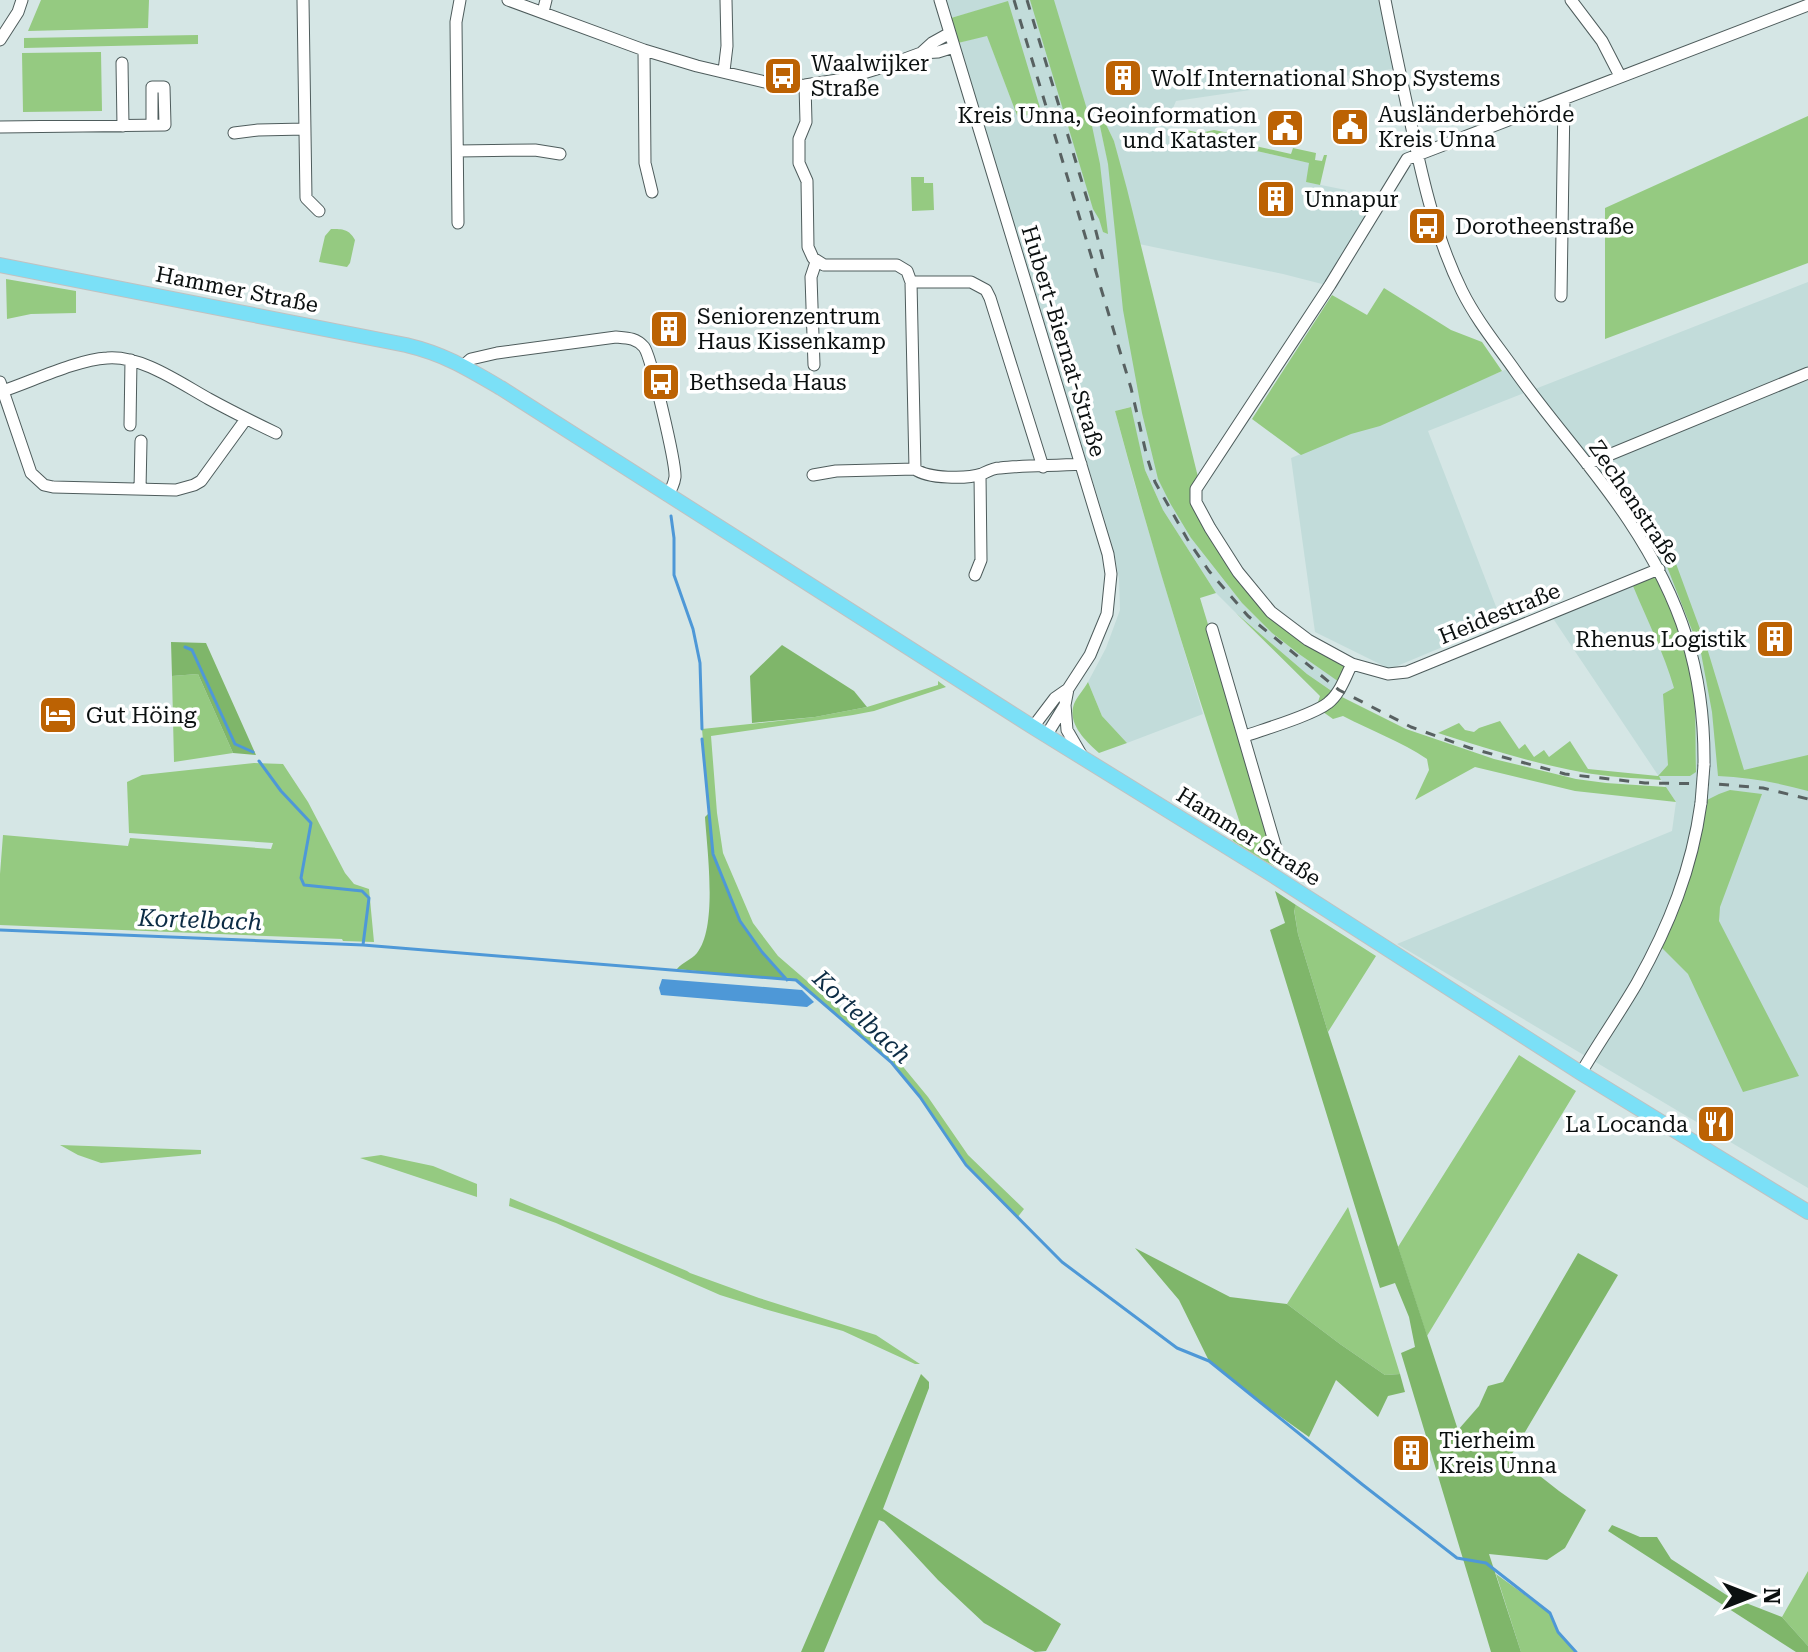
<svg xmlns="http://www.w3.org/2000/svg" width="1808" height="1652" font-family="'Roboto Serif',serif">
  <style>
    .built { fill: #c2dcda }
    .green { fill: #95ca81 }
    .forest { fill: #7fb66a }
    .water { fill: #4e98d7 }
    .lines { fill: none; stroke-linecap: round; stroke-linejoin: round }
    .stream { stroke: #4e98d7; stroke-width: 3 }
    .minor-casing { stroke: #4e5c5c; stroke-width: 13 }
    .major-casing { stroke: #c0c1c1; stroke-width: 16 }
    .minor { stroke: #fff; stroke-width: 11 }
    .major { stroke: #7be0f7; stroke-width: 14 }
    .rail { stroke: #586161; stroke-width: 3; stroke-dasharray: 10 10; stroke-linecap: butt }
    .minor-bridge-casing { stroke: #4e5c5c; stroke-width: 13; stroke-linecap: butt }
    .minor-bridge { stroke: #fff; stroke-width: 11 }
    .labels { text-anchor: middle; stroke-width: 7; stroke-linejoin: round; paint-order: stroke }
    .poi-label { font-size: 22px; fill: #0b1010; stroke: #fff; text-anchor: start }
    .street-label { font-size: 22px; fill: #0b1010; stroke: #fff }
    .water-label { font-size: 24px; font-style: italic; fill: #0c2c45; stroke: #fff }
  </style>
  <rect width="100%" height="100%" fill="#d5e6e5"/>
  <path class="built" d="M946,0H1385L1399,68L1176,101L1165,127L1173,132L1310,163L1306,182L1346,190L1345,198L1371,206L1326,285L1283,274L1139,244L1114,141L1102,116L1098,117L1191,538L1242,603L1272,633L1299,654L1340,682L1332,691L1307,674L1236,613L1216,593L1163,510L1145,470L1130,407L1115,411L1134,482L1203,714L1127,743L1102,716L1088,682L1106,648L1120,610L1119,578L1113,547L958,43L987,35L1018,118L1008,2L951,18Z
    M1808,282V1188L1397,944L1672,831L1676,802L1550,614L1659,569L1529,391L1428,431L1502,622L1390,669L1315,632L1291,458L1512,367L1530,391Z"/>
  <path class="green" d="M41,0H149L148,28L28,31Z
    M1030,0H1054L1092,126L1100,164L1108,234L1103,232L1099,219L1093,209Z
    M1008,1L1041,111L1018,118L987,36L958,43L951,18Z
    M198,35V44L24,48V38Z
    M101,52L102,111L23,112L22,53Z
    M1102,116L1114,141L1127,189L1198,477L1196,502L1271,612L1352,664L1342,684L1299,654L1272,633L1242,603L1191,538L1170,503L1158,479L1142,413L1123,310L1108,164L1098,117Z
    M1808,116V263L1605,339V208Z
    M1182,129L1200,133L1214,130L1234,134L1233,141L1291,154L1293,148L1316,153L1315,160L1322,161L1324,155H1327L1320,185L1306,182L1309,163L1182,134Z
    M911,177H924V183H933L934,210L912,211Z
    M331,229C343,229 349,229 355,240L350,263L347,267L319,262L325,236Z
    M6,279L76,291V313L31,314L7,319Z
    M1384,288L1451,330L1482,342L1502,371L1380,426L1351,434L1301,455L1252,419L1332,295L1367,315Z
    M1131,407L1145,470L1163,510L1216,593L1200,598L1278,855L1279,868L1264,861L1233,841L1232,838L1244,835C1197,695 1153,553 1115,411Z
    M1671,550L1707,648L1744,770L1808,755V791C1779,783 1748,777 1718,776L1712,712L1701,653L1662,554Z
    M1650,577L1659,579C1670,609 1685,640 1691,672C1697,705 1695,739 1696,772L1690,776H1659L1661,780C1634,778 1607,777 1581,772C1532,763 1485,748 1438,733L1459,723L1465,730L1474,732L1479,728L1500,721L1519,749L1525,744L1534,757L1544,750L1549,757L1570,741L1588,769L1658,776L1668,765L1663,694L1674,688C1664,653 1647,620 1633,586Z
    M1236,613L1307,674L1336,694L1406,729L1494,759L1576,779L1606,783L1666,787L1676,802L1575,791L1475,767L1415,800L1429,770L1427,759C1400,741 1372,731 1343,716L1333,719L1319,709L1317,705L1320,696Z
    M198,674L233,753L174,762L172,676Z
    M938,681L946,687L874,711L853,715L711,736L717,813L723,853L753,923L778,956L895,1057L928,1097L968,1155L1024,1209L1017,1218L966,1165L920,1097L891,1062L796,981L787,980L762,952L740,921L713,854L702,729L815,717L867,707L938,685Z
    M1088,682L1102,716L1127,743L1099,753C1086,741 1067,724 1074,704C1077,697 1084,689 1088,682Z
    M254,763L283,764L308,802L345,873L354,884L369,889L374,942L343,941L342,939L0,925V874L3,835L128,846L130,838L271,849L273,843L129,833L127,782L142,775Z
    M1730,790L1762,794L1720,907L1719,921L1799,1076L1743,1092L1688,974L1658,944L1701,803L1719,794Z
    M1296,905L1376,956L1328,1032L1298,934L1294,909Z
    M1519,1055L1576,1091L1427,1336L1398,1247Z
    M60,1145L201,1150V1154L101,1163L78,1155Z
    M381,1155L433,1166L477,1184V1197L360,1158Z
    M510,1198L687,1271L690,1273L759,1298L876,1335L920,1364H915L843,1331L768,1310L720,1295L556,1223L509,1206Z
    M1348,1207L1400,1374L1385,1375L1340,1344L1287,1304Z
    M1808,1571V1646L1782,1617Z
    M1496,1574L1550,1613L1558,1632L1576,1652H1521Z"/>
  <path class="forest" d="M171,642L206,643L256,755L233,753L198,674L172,676Z
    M782,645L854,691L867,707L815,717L752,723L750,676Z
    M709,813L713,854L740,921L762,952L787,980L677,969C683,962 691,960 697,953C718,927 707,850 705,817Z
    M1275,891L1296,905L1294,910L1298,934L1328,1032L1458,1430L1479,1406L1488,1386L1503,1382L1578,1253L1618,1275L1512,1454L1559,1491L1586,1510L1565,1548L1547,1560L1489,1554L1521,1652H1491L1401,1353L1415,1347L1409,1317L1395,1283L1380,1288L1270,930L1285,923Z
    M1135,1248L1230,1297L1287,1304L1340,1344L1385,1375L1400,1374L1405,1392L1388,1396L1378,1417L1336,1380L1309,1437L1274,1412L1209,1361L1179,1300Z
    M921,1374L929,1382V1388L883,1509L1061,1624L1046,1651L1035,1652L984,1623L938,1580L884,1522L879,1520L824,1652H801Z
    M1612,1525L1640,1537H1657L1671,1559L1728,1596L1782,1617L1808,1646V1652H1796L1608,1531Z"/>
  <path class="water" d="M662,979L802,990L814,1002L807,1007L661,995L659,988Z"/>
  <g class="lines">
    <path class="stream" d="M671,516L674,538V575L693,629L700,663L702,729
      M185,647L192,650L235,744L253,752
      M702,739L713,854L740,921L762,952L787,980
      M259,761L281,791L311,823L301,878L304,885L362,891L369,898L363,945
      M0,930L363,945L796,980L891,1062L920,1097L966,1165L1062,1262L1177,1348L1209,1361L1363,1485L1457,1558L1486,1563L1550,1613L1558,1632L1576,1652"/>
    <defs>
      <path id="minor" d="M303,0L306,198L319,211
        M508,0L644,50L697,66L782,86L805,85L844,79L883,67L921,53L938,52L954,47
        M940,0L1108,554L1111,574L1107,614L1090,655L1068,689L1065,705L1046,736
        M1385,0C1393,41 1402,83 1411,124C1423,182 1436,238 1462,291C1477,321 1497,345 1516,372C1552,423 1595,469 1629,521C1681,599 1705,671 1704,765
        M1571,0L1602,41L1620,76
        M543,12L546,0
        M0,40L18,12L22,0
        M644,50L645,163L652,192
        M921,53L932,43L950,33
        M122,63L123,126
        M724,71L727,46L726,0
        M805,85L806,122L799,139V163L807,181L808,247L813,258L824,265H897L907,271L911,282L915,469C928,479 967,479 982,474C988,471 993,468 1000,468C1026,465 1054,466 1081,464
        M0,127L165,125L164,87H152V125
        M234,133L258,130L305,129
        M458,151L535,150L560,154
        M458,223L456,22L460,0
        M911,282H971L986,290L990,298L1043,467
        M1561,296L1564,100
        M464,365L471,359L497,353L616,337C628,338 636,338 644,347C651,356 676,464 675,477C674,484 671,490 667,495
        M814,365L811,277L816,262
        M0,382L31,473L44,485L53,487L176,490L194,485L201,481L246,419
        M0,392C31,382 75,360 107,358C141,355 180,383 209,399C231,411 253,422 276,433
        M130,425L131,360
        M1587,464L1808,373
        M813,475L836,471L915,469
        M140,489L141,441
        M975,575L981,560L980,475
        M1212,629L1278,855
        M1352,664L1388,674L1407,672L1659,569
        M1065,705L1067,730L1082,756
        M1033,727L1055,698L1068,689
        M1245,736C1265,729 1313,715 1328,703C1340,694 1345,677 1352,664L1308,640L1271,612L1238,572L1210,528L1196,502V489L1330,285L1407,159L1808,5
        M1581,1073C1599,1042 1619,1014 1637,983C1669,926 1692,869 1701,803"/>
      <path id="major" d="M0,265L406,345C444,354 467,368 501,388L1033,727L1274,876L1581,1073L1808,1212"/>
    </defs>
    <use href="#minor" class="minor-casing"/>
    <use href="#major" class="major-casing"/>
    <use href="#minor" class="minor"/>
    <use href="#major" class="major"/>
    <path class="rail" d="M1014,0L1131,388L1147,457L1155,482L1189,542L1209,571L1248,616L1339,690L1411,727L1470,748L1565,774L1645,783L1716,784L1763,788L1808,799
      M1027,0L1091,212L1103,259"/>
    <defs>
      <path id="minor-bridge" d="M1701,803L1704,765"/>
    </defs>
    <use href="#minor-bridge" class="minor-bridge-casing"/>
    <use href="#minor-bridge" class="minor-bridge"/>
  </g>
  <defs>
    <symbol id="bus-square" viewBox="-11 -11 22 22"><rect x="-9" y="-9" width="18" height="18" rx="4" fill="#bc6203" stroke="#fff"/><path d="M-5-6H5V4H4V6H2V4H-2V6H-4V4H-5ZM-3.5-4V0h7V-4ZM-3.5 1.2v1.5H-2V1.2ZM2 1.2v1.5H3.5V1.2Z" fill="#fff"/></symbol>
    <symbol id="building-square" viewBox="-11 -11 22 22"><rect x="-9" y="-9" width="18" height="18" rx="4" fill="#bc6203" stroke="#fff"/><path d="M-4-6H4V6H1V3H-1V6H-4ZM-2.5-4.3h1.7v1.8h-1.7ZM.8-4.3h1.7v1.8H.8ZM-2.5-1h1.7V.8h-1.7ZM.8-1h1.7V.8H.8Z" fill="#fff"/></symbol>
    <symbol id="civic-square" viewBox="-11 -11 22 22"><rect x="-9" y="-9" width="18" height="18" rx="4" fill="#bc6203" stroke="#fff"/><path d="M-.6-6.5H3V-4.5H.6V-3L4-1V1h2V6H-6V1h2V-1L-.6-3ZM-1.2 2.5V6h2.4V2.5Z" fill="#fff"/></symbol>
    <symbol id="hotel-square" viewBox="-11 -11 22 22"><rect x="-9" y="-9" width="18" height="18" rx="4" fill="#bc6203" stroke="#fff"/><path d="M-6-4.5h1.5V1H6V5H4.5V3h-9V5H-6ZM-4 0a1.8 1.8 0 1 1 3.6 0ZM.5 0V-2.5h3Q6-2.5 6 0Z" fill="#fff"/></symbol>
    <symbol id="restaurant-square" viewBox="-11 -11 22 22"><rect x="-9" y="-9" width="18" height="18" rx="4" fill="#bc6203" stroke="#fff"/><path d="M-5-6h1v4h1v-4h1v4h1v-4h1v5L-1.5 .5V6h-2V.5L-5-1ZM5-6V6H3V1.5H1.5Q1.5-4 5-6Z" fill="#fff"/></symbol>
  </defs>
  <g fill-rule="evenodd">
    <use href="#bus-square" x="761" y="54" width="44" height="44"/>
    <use href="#building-square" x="1101" y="56" width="44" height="44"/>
    <use href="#civic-square" x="1328" y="105" width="44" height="44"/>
    <use href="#civic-square" x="1263" y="106" width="44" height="44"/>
    <use href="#building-square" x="1254" y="177" width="44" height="44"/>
    <use href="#bus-square" x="1405" y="204" width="44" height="44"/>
    <use href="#building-square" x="647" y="307" width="44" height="44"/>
    <use href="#bus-square" x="639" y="360" width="44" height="44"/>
    <use href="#building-square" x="1753" y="617" width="44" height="44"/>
    <use href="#hotel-square" x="36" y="693" width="44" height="44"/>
    <use href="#restaurant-square" x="1694" y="1102" width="44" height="44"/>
    <use href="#building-square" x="1389" y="1431" width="44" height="44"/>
  </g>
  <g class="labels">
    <g class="poi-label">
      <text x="811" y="71">Waalwijker<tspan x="811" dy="25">Straße</tspan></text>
      <text x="1151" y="86">Wolf International Shop Systems</text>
      <text x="1378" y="122">Ausländerbehörde<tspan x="1378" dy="25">Kreis Unna</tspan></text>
      <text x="1257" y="123" text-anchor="end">Kreis Unna, Geoinformation<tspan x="1257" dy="25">und Kataster</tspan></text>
      <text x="1304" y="207">Unnapur</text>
      <text x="1455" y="234">Dorotheenstraße</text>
      <text x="697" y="324">Seniorenzentrum<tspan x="697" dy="25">Haus Kissenkamp</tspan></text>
      <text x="689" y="390">Bethseda Haus</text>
      <text x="1747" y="647" text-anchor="end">Rhenus Logistik</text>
      <text x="86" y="723">Gut Höing</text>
      <text x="1688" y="1132" text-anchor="end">La Locanda</text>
      <text x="1439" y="1448">Tierheim<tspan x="1439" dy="25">Kreis Unna</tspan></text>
    </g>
    <g class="street-label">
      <text transform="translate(237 289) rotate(11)" y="8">Hammer Straße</text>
      <text transform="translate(1064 341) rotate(73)" y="8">Hubert-Biernat-Straße</text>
      <text transform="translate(1635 502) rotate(56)" y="8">Zechenstraße</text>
      <text transform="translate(1499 613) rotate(-22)" y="8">Heidestraße</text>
      <text transform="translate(1249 836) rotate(32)" y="8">Hammer Straße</text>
    </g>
    <g class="water-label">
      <text transform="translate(200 920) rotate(2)" y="8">Kortelbach</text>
      <text transform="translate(862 1017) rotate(43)" y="8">Kortelbach</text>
    </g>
  </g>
  <g transform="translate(1752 1596) rotate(90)" stroke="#ffffff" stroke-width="6" paint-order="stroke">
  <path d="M0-6L14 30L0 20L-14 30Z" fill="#0b1010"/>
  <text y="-12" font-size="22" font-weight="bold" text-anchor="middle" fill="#0b1010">N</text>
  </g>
</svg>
